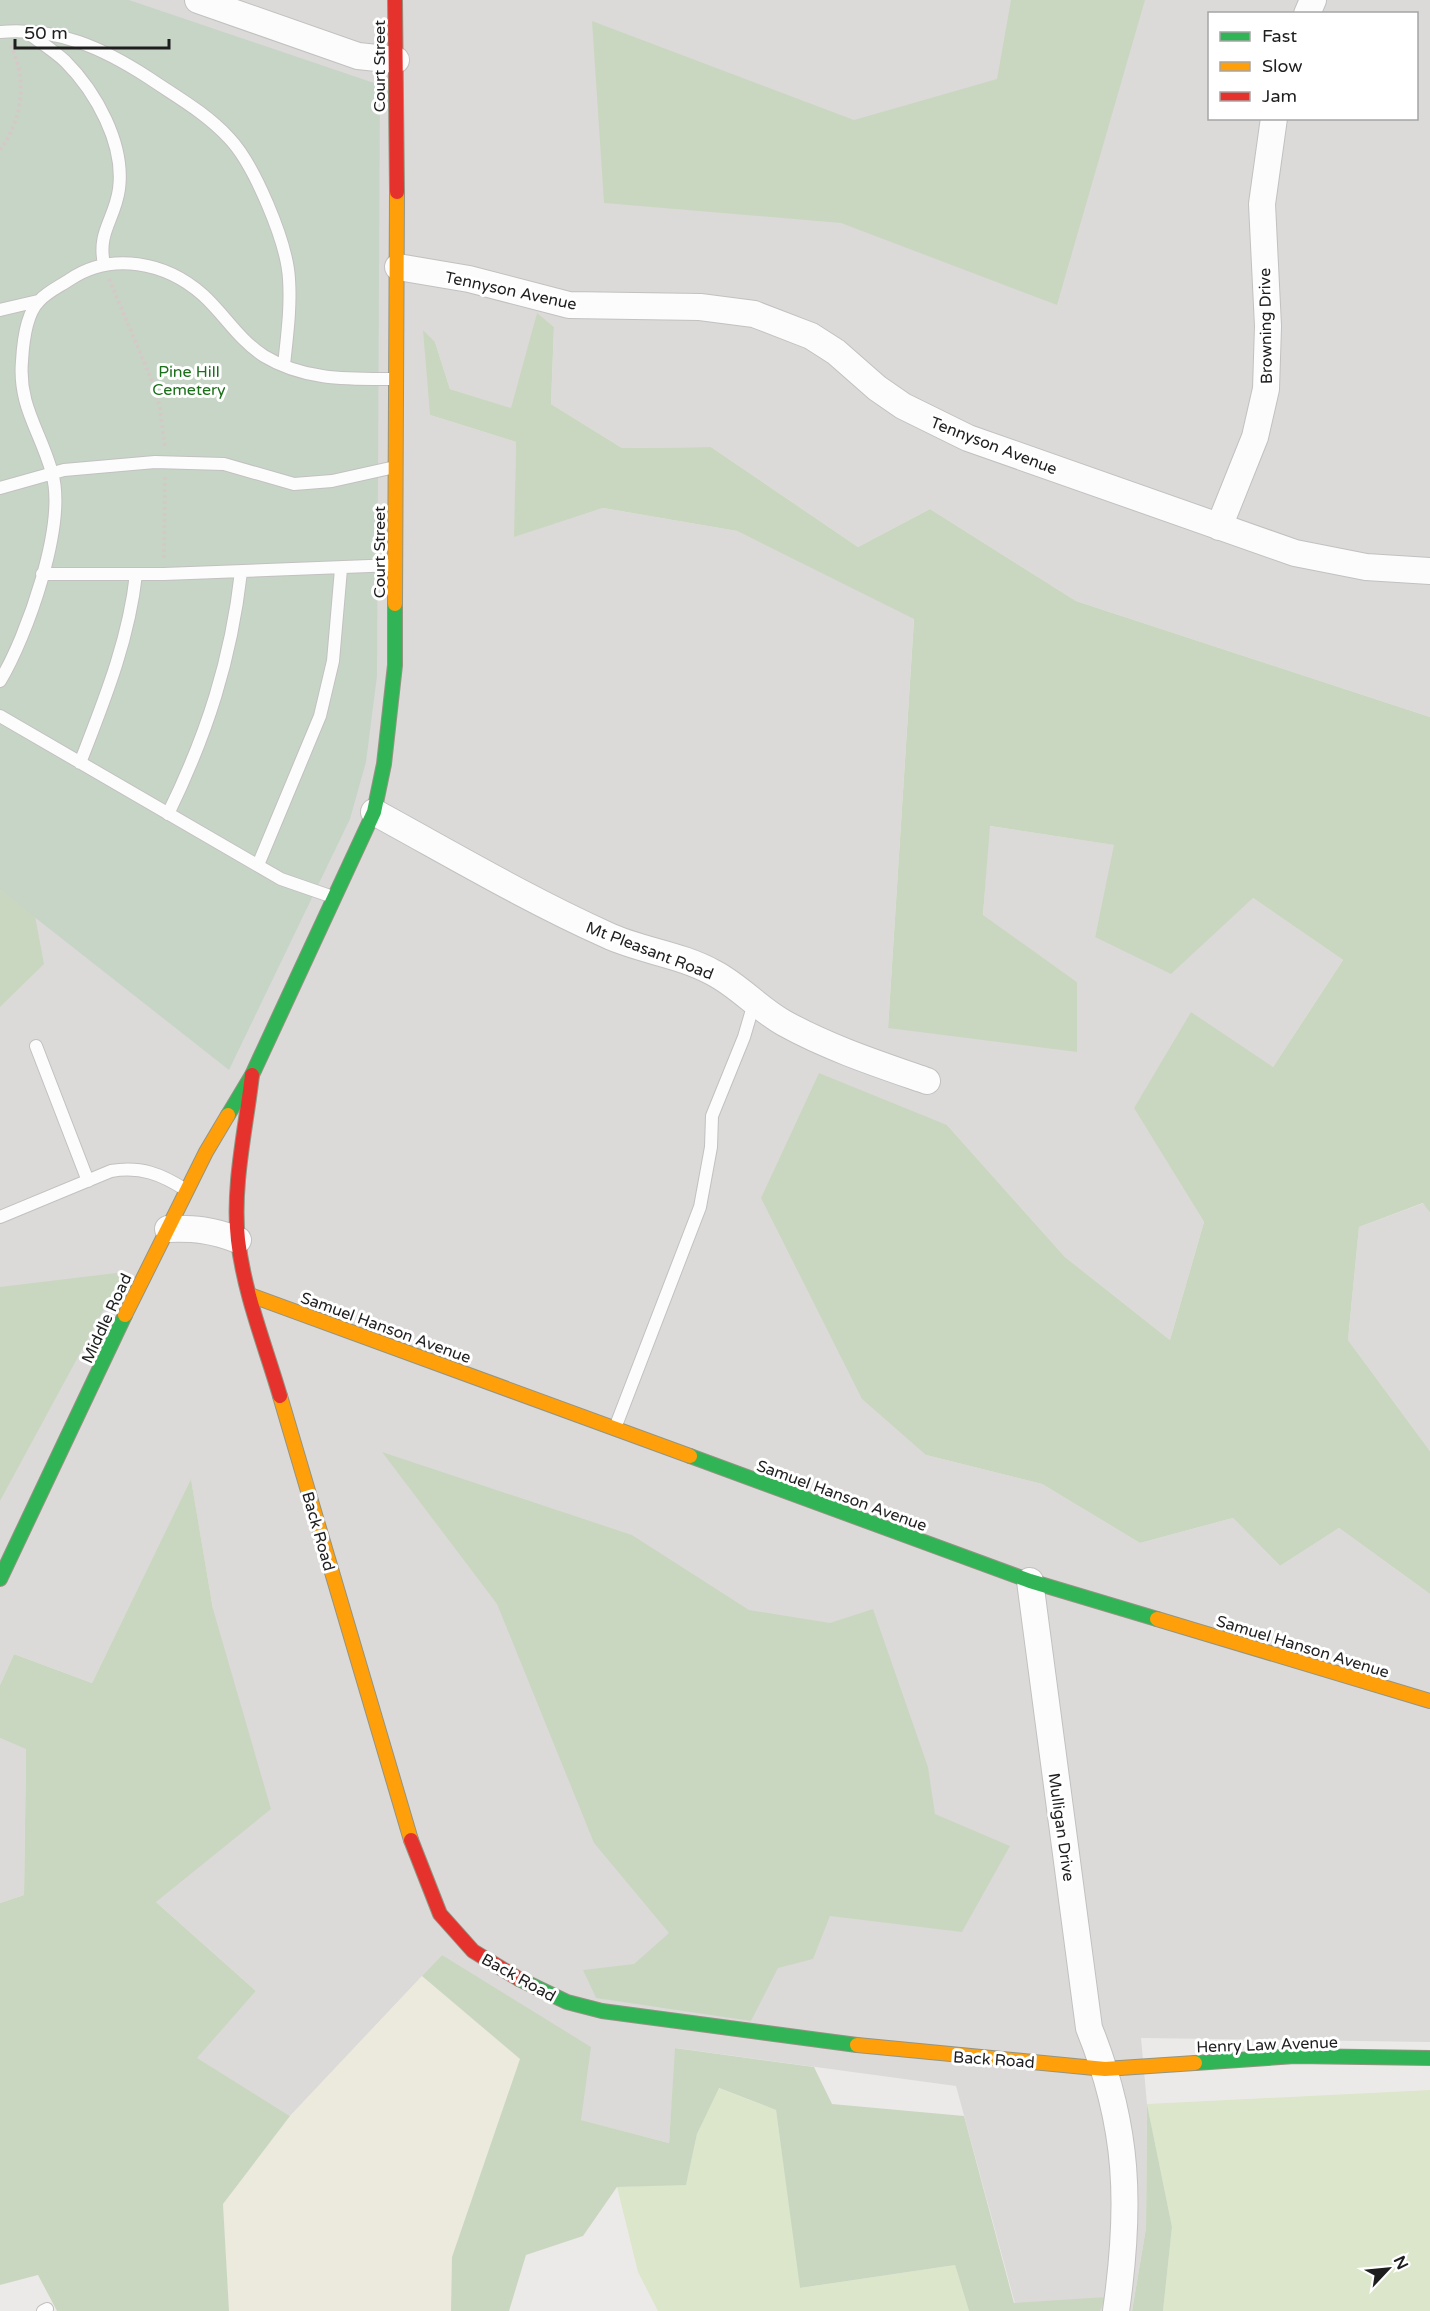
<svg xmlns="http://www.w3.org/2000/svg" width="1430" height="2311" font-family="'Varela Round',sans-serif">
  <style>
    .residential { fill: #dbdad9; fill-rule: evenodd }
    .farmland { fill: #ebeadc }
    .grass { fill: #dce6ca }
    .forest { fill: #cad7c0 }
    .cemetery { fill: #c7d5c6 }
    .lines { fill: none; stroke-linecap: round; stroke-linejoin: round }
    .lane-casing { stroke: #c2c1c0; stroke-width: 14 }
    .street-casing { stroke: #c2c1c0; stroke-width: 28 }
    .fast-casing { stroke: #949482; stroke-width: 16 }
    .slow-casing { stroke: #949482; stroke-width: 16 }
    .jam-casing { stroke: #949482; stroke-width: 16 }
    .path { stroke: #d5c9c7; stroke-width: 4; stroke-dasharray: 3 3; stroke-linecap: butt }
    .lane { stroke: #fcfcfc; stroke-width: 12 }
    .street { stroke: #fcfcfc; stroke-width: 26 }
    .fast { stroke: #30b455; stroke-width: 14 }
    .slow { stroke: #ff9f0a; stroke-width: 14 }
    .jam { stroke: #e5322d; stroke-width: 14 }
    .labels { text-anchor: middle; stroke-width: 6; stroke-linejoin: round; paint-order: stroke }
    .street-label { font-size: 16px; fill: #1e1e1e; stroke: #fff }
    .park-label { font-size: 16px; fill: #1a7019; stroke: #fff }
  </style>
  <rect width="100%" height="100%" fill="#eceae8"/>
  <path class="residential" d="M0,0H1430V717L1076,601L930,509L858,547L711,447L622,448L551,404L554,327L537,314L512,409L450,389L435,342L430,415L516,442L515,536L603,508L737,531L914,618L888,1028L1077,982L983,916L989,826L1115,845L1095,937L1253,898L1343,960L1273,1067L1134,1107L1204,1222L1170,1340L1065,1257L947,1125L926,1455L1042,1484L1140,1543L1233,1518L1280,1566L1339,1528L1430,1594V2042L1141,2038L1147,2104L1146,2228L1132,2311H1017L956,2086L676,2048L669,2143L580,2120L442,1955L290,2116L196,2058L256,1991L156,1902L213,1609L191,1480L92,1683L14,1654L0,1685ZM1210,14H1416V118H1210Z
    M1424,1203L1430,1213V1451L1348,1340L1359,1227Z
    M0,1738L26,1748L24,1895L0,1903Z"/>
  <path class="farmland" d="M422,1976L520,2059L452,2257L451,2311H229L223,2204L290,2116Z"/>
  <path class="grass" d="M718,2088L776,2110L801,2288L955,2265L969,2311H658L638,2272L617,2187L686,2184L697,2134Z
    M1430,2090V2311H1163L1172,2227L1147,2104Z"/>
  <path class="forest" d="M1011,0H1145L1057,305L841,223L604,203L592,21L854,120L997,79Z
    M537,313L554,327L551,404L622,448L711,447L858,547L930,509L1076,601L1430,717V1213L1423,1203L1359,1227L1348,1340L1430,1451V1594L1339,1528L1280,1566L1233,1518L1140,1543L1042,1484L926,1455L862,1399L761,1198L819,1073L947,1125L1065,1257L1170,1340L1204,1222L1134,1108L1191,1012L1273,1067L1343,960L1253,898L1171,974L1095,937L1114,845L990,826L983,915L1077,982V1052L888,1028L914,619L737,531L603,508L514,537L516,442L430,415L423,330L435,342L450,389L511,408Z
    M0,890L35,916L44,964L0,1007Z
    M124,1272L0,1501V1287Z
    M382,1452L632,1535L749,1610L830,1623L873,1609L928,1767L935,1814L1010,1846L962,1932L830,1916L813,1959L778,1968L751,2021L596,1998L583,1970L634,1964L669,1933L594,1843L497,1604Z
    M191,1479L213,1609L271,1809L156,1902L256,1991L197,2058L290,2116L223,2204L229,2311H57L38,2275L0,2285V1903L24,1895L26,1749L0,1738V1685L14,1654L92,1683Z
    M442,1955L591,2047L581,2120L669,2143L675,2048L814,2067L832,2104L964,2116L1014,2303L1106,2297L1100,2311H969L955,2265L800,2288L776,2110L719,2088L697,2134L686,2185L617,2187L583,2236L526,2255L509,2311H451L452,2257L520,2059L422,1976Z
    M1147,2104L1172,2227L1163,2311H1132L1146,2228Z"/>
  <path class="cemetery" d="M0,0H129L380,85L377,676L366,762L350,819L229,1070L0,890Z"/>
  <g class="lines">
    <defs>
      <path id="lane" d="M0,32C57,27 103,48 149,78C177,97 206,113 229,138C254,164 287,242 289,279C291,308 287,336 284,365
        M28,33C40,42 54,51 65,61C96,92 125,144 119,189C115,219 97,232 104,264
        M0,310L38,301
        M0,488L64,470L155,462L224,464L294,484L332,481L395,467
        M42,574H164L395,565
        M0,681C27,636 67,524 52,473C41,432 18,406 22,361C23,343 26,314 39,301C47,292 60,286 69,280C111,251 166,262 203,295C224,314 239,340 264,356C305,381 350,379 396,379
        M0,716L281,879L333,897
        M80,763C104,701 129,640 136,574
        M168,814C207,734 231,660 241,572
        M258,865L320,716L333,661L341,569
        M36,1046L88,1181
        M0,1217L111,1171C141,1166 161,1174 186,1190
        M615,1428L700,1207L711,1147L712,1116L744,1037L754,1003
        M43,2311L47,2309"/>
      <path id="street" d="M198,0L358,56L396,60
        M1307,14L1313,0
        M398,267L469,279L569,305L700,307L754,314L811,336L836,352L877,388L903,406L968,438L1295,553L1366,567L1430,571
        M1219,527L1255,437L1266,389L1268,326L1262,204L1274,118
        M374,812C451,854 527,899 607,935C641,951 680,954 714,973C739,986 759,1009 784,1023C829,1048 878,1064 927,1081
        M168,1229C194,1228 213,1230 238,1240
        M1030,1581L1089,2028C1129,2127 1131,2206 1116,2311"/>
      <path id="fast" d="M228,1115L252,1075L374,812L384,764L395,665V604
        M690,1456L1030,1581L1157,1619
        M0,1579L125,1315
        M519,1979L567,2002L602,2011L857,2045
        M1195,2063L1295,2056L1430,2058"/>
      <path id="slow" d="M395,604L397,192
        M250,1295L690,1456
        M125,1315L206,1152L228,1115
        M280,1396L411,1840
        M1157,1619L1430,1701
        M857,2045L1105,2069L1195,2063"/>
      <path id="jam" d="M395,0L397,192
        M252,1075C246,1128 232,1186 238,1240C244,1293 265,1345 280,1396
        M411,1840L440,1914L473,1951L519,1979"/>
    </defs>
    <use href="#lane" class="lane-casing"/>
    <use href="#street" class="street-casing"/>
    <use href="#fast" class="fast-casing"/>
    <use href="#slow" class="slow-casing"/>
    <use href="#jam" class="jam-casing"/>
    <path class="path" d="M0,150C22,120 28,81 11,46
      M109,279L153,383L160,408L165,448
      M164,558L165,476"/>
    <use href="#lane" class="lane"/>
    <use href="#street" class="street"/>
    <use href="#fast" class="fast"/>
    <use href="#slow" class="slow"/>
    <use href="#jam" class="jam"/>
  </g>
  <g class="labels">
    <g class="street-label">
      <text transform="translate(379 66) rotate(-90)" y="6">Court Street</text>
      <text transform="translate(511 290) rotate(12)" y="6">Tennyson Avenue</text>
      <text transform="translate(1265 326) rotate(-91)" y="6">Browning Drive</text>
      <text transform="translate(994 445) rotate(21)" y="6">Tennyson Avenue</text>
      <text transform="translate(379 552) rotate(-90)" y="6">Court Street</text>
      <text transform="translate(650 950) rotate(21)" y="6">Mt Pleasant Road</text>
      <text transform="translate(106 1318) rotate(-65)" y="6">Middle Road</text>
      <text transform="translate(386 1327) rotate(20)" y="6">Samuel Hanson Avenue</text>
      <text transform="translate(842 1495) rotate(20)" y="6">Samuel Hanson Avenue</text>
      <text transform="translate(319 1531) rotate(74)" y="6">Back Road</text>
      <text transform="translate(1303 1646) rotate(17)" y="6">Samuel Hanson Avenue</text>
      <text transform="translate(1062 1827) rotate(82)" y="6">Mulligan Drive</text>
      <text transform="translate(519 1977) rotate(29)" y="6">Back Road</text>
      <text transform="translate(1267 2044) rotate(-2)" y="6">Henry Law Avenue</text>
      <text transform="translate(994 2059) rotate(4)" y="6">Back Road</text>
    </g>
    <g class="park-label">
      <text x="189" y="377">Pine Hill<tspan x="189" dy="18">Cemetery</tspan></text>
    </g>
  </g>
  <rect x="1208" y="12" width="210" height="108" fill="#ffffff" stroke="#a5a5a5" stroke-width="1.5"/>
  <rect x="1220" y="32" width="30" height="9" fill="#30b455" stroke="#a5a5a5" stroke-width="1.5"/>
  <text x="1262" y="42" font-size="18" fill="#1e1e1e">Fast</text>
  <rect x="1220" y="62" width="30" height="9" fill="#ff9f0a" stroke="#a5a5a5" stroke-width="1.5"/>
  <text x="1262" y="72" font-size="18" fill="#1e1e1e">Slow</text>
  <rect x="1220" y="92" width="30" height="9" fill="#e5322d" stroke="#a5a5a5" stroke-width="1.5"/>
  <text x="1262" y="102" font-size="18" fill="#1e1e1e">Jam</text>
  <g transform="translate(1388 2269) rotate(64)" stroke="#ffffff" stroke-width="4.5" paint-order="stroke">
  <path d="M0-4.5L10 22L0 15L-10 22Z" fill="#1e1e1e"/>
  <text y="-9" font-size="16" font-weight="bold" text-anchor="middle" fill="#1e1e1e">N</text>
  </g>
  <path d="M15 39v9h154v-9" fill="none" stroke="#1e1e1e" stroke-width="3"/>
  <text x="24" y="39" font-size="18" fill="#1e1e1e" stroke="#ffffff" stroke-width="4.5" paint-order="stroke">50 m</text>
</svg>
